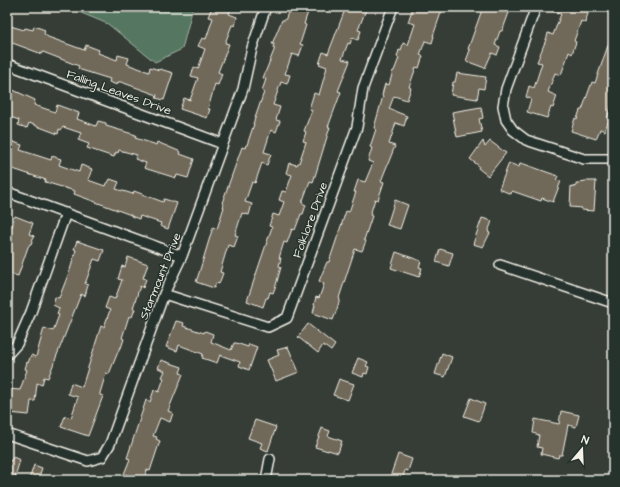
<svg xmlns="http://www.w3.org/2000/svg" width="620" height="487" font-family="'Architects Daughter',sans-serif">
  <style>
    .green { fill: #547660; stroke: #a4b4a4 }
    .building { fill: #706758; stroke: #f4f1e8 }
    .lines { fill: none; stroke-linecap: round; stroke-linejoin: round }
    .street-casing { stroke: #f4f1e8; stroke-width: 12 }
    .street { stroke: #26332d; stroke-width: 9 }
    .labels { text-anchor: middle; stroke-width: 3; stroke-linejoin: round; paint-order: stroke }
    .street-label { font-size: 12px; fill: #f4f1e8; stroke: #26332d }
  </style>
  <rect width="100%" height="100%" fill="#353d36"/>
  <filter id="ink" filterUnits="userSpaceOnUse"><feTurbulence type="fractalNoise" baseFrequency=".025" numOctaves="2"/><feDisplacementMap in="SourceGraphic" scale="8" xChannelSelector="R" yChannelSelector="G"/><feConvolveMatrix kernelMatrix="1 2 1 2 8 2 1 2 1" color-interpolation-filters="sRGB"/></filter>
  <g filter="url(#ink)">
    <path class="green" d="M67,7H193L182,49L155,62L108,24Z"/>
    <path class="building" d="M212,7H231L229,14L237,17L235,26L232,25L225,43L229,44L218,72L222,74L218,85L215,84L208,109H210L207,118L180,109L184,98L190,100L198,78L191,76L194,67L198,69L205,49L198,46L202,38L206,39L213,18L208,17Z
      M290,7L308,12L304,24L306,25L300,44L303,45L299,56L292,54L285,74L290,75L287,84L281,82L273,105L280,107L276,120L280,121L276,132L271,130L264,152L271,154L267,165L262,163L255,183L252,182L245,202L252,204L249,215L242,213L235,235L238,236L234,247L228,245L220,272L223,273L219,284L216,283L214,288L196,282L199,273L213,227L217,229L224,207H223L224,204L222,203L242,147L245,148L246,145H247L254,124H253L264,92L262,91L266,79L263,78L275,48H273L274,44H272L282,20H285L286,18Z
      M346,7H367L358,30L361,31L358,40L352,38L350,44L348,43L342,59L350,61L338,91L341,92L328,127H330L316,173L313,182L310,181L302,203L306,205L303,214H301L295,230L292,229L287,243L284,242L279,258H281L279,266L281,267L276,285L273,293L270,292L268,298H266L263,307L247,301L272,227L269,226L273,214L279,216L284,202L279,200L282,191L286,192L292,175L286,173L289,163L297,165L298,163H299L306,142L303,141L306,132L304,131L312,110L309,109L314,93L319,95L327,67L319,64L323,52L328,54Z
      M413,7H443L433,36H434L432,43L425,41L420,55L423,56L419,68L416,67L414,73L409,87L411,88L407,100L394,96L389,109L407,116L404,126L396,123L389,144L395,146L381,181L384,182L378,200L375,199L370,215L372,216L364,240L366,241L362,251L355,249L339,298L340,299L337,309L333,320L313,313L315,305H314L316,297L319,298L324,284L319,281L327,262H329L346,211L349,212L356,192H354L358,180L365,182L373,163L368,161L372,148L370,147L376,129L374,128L383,96H382L383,91L385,84L389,85L393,71H394L399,58L397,57L399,50L401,51L403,43L408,45L415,24L408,22Z
      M483,7H511L503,29L502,31H500L495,45L500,47L497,55L492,53L485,68L466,61L470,50L468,49Z
      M543,7H590L585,23L581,21L574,41L576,42L572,54L569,52L561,75L555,73L548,92L557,96L553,108L551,107L547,118L527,112L531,99L526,97L529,86L534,88L542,63L537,62L547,37L548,33L553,35L561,14L543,8Z
      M7,25L24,30L25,28L33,30L34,26L45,30L44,34L48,37L84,50L86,45L99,50L98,53L117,60L118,55L129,58L127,64L149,72L150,67L159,70L160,69L173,73L164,100L156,98L157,95L121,82H118L117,85L109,82L110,79L78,69L79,66L43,52L42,54L7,41Z
      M612,34L613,35V101L607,119L609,120L606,127L605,131L600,129L596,139L571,131L575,118L577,119L580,110H582L592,82L595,83Z
      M457,73L486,77L484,89L479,88L477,99L451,95L453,82H455Z
      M13,90L35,100L34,105L55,112L57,105L71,110L79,113L77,119L96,126L98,121L106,123V126L136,135L135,138L154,144L156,145L157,142L181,152L180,154L194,159L188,178L177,175L176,178L144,168L146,163L135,159L137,155L119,150L118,153L116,152L114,157L87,148L89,144L78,140L81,133L63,127L61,130L59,129L58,134L29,123L27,128L18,125L19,120L7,116V91L12,93Z
      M481,107L483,118L479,119L482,132L457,137L452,112Z
      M11,141L22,145L20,150L51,160L52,156L61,159L59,165L79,172L81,165L92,169L88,180L105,186L106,183H108L110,179L119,182L116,189L133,194L134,191L163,202L164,199L177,203L168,229L160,226L161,223L140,216L139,219L131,216V215L74,194L75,191L45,182L46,180L7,167V154Z
      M483,141L485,147L490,141L506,153L488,176L478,168L479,166L470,159Z
      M509,163L519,167L520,163L524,164L558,176L556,180L561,181L553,202L542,198L541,201L512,191L511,194L499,189Z
      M585,181H596L594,211L581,210L582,208L570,207L571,186L576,187V184H579L580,182Z
      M395,200L408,205L400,229L387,225Z
      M15,216L33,223L29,234L34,236L31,244H30L28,247L18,276L7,273V230L8,226L12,227Z
      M482,218L492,221L488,232L490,233L483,247L473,244Z
      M77,241L104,250L100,261L94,259L85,284L88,285L85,296L81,294L48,378L44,377L42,385L37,383L35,401H31L29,415L9,413L11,401H7L8,389L20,390L27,370L25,369L27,362L28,363L31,355L36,357L44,328L53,331L59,315L57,314L59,308L53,305L55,297L59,298L70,270L76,250L74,249Z
      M440,249L453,253L449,266L436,262Z
      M396,252L421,261L419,267L422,268L419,277L391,268Z
      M128,257L148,264L143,278L146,279L143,288L140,286L133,308L135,309L132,317L129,316L122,338L124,339L121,348L120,347L109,374L106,373L100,393V395L103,396L88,436L61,427L65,416L71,418L78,397L68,394L71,383L82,387L101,326L104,327L110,310L105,308L109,297L115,299L122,280L118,279L122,266L125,267Z
      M176,321L184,323L183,326L204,333L205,331L213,334L211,342L231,350L234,343H236L248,347L249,344L257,347L249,370L239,366L240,362L220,355L217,363L202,358L203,354L179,345L177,351L166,347Z
      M308,324L335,345L331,351L323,345L318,353L298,337Z
      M288,347L299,372L276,381L267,360L279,355L277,350Z
      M442,353L452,357L445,377L435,374Z
      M358,358L368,362L366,366L369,367L367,374L364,373L363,377L352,373Z
      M161,360L182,367L180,373L183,374L168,411L173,413L170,422L160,418L153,436L157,437L156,439L160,441L150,471L147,470L144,480H142L124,474L130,459L127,458L146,400L150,402L154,390L159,392L164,378L162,377L165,371L158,368Z
      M339,379L354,384L348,400L333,395Z
      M471,398L485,404L479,421L464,416Z
      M561,411L579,415L576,427L568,425L562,455H559L558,458L541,454L542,448L537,447L539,435L533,433L535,419L559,424Z
      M255,420L276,427L268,451L260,448L262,443L248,438Z
      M322,428L330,431L328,436L342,441L338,453L328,450V451L315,447Z
      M398,454L412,459L408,471L405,470L402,480H389Z
      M13,457L20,460L14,480H7V460L11,461Z
      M34,465L42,468L38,480H29Z"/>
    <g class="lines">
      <defs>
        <path id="street" d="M536,7L506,89L503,106L506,120L513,130L526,140L584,159H613
          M7,64L223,144
          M7,192L182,256
          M500,265L613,303
          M164,294L268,327L287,318L357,127L363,88L393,7
          M7,355L17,344L31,312L66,213
          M7,434L88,461L102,457L110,444L164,294L182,256L243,89L252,48L266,7
          M266,480L270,459"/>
      </defs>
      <use href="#street" class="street-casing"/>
      <use href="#street" class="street"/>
    </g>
  </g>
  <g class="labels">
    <g class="street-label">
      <text transform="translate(119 92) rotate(20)" y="4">Falling Leaves Drive</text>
      <text transform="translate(310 220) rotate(-70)" y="4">Folklore Drive</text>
      <text transform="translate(160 276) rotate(-68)" y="4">Starmount Drive</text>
    </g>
  </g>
  <rect width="620" height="487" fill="none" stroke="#26332d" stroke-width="24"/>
  <rect x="12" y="12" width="596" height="463" fill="none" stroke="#f4f1e8" stroke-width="1.5" filter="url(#ink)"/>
  <g transform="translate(582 449) rotate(19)" stroke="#26332d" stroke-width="3" paint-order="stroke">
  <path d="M0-3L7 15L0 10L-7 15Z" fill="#f4f1e8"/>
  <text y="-6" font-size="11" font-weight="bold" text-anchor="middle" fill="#f4f1e8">N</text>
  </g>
</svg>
